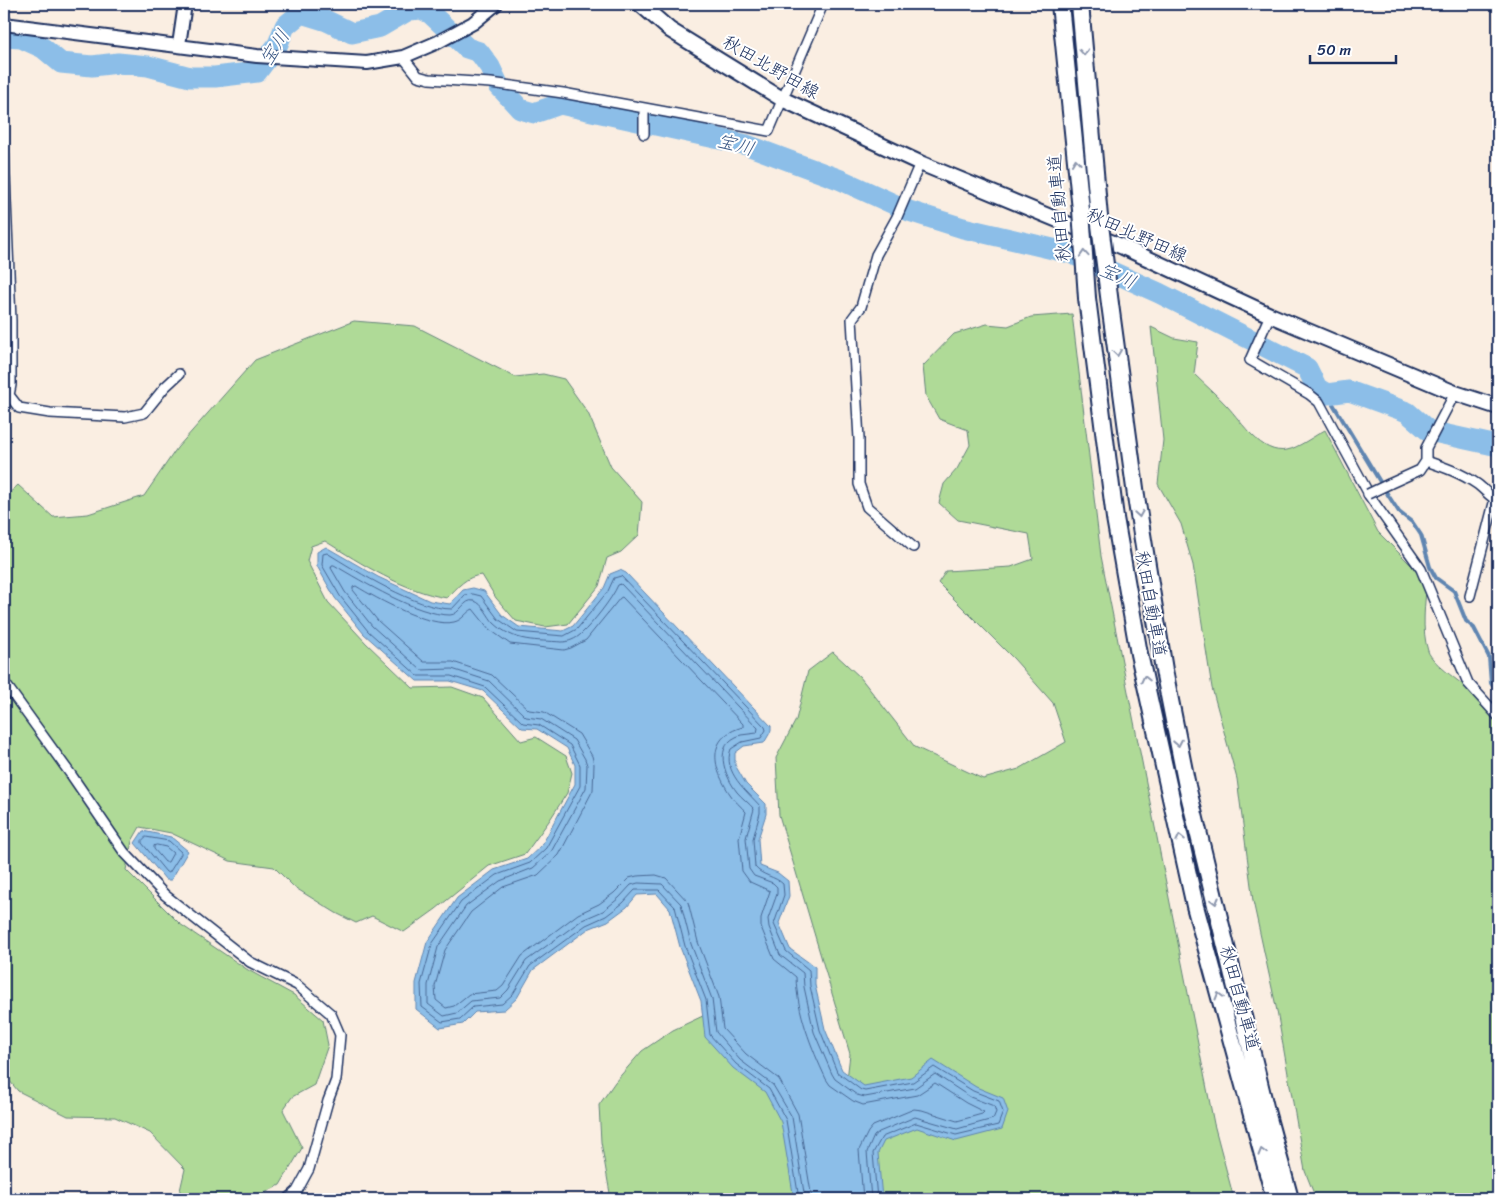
<svg xmlns="http://www.w3.org/2000/svg" width="1502" height="1203" font-family="Sriracha,'Klee One',sans-serif">
  <style>
    .green { fill: #afda97; stroke: #65847a }
    .water { fill: #8cbee8; stroke: #5f85b1 }
    .lines { fill: none; stroke-linecap: round; stroke-linejoin: round }
    .shore { stroke: #486895; stroke-width: 1 }
    .stream { stroke: #5f85b1; stroke-width: 4 }
    .river { stroke: #8cbee8; stroke-width: 21 }
    .street-casing { stroke: #1b2f5e; stroke-width: 12 }
    .secondary-casing { stroke: #1b2f5e; stroke-width: 16 }
    .primary-casing { stroke: #1b2f5e; stroke-width: 18 }
    .highway-casing { stroke: #1b2f5e; stroke-width: 20 }
    .street { stroke: #fff; stroke-width: 9 }
    .secondary { stroke: #fff; stroke-width: 12 }
    .primary { stroke: #fff; stroke-width: 14 }
    .highway { stroke: #fff; stroke-width: 16 }
    .street-bridge-casing { stroke: #1b2f5e; stroke-width: 12; stroke-linecap: butt }
    .highway-bridge-casing { stroke: #1b2f5e; stroke-width: 20; stroke-linecap: butt }
    .street-bridge { stroke: #fff; stroke-width: 9 }
    .highway-bridge { stroke: #fff; stroke-width: 16 }
    .oneway { stroke: #8d97ae }
    .labels { text-anchor: middle; stroke-width: 4; stroke-linejoin: round; paint-order: stroke }
    .street-label { font-size: 18px; fill: #1b2f5e; stroke: #fff }
    .water-label { font-size: 19px; font-style: italic; fill: #3d5a87; stroke: #fff }
  </style>
  <rect width="100%" height="100%" fill="#faeee2"/>
  <filter id="ink" filterUnits="userSpaceOnUse"><feTurbulence type="fractalNoise" baseFrequency=".02" numOctaves="2"/><feDisplacementMap in="SourceGraphic" scale="10" xChannelSelector="R" yChannelSelector="G"/><feConvolveMatrix kernelMatrix="1 2 1 2 8 2 1 2 1" color-interpolation-filters="sRGB"/></filter>
  <g filter="url(#ink)">
    <path class="green" d="M1072,314L1101,556L1214,1124L1234,1199H611L601,1142L599,1105L615,1082L642,1051L673,1030L707,1014L843,1114L850,1054L779,815L776,758L796,720L808,671L833,652L860,677L915,747L983,779L1019,769L1066,742L1053,703L1014,659L938,583L946,571L1011,567L1033,559L1029,534L958,520L939,503L944,484L957,469L970,445L968,430L939,419L926,396L923,366L954,334L987,324L1008,326L1031,317Z
      M354,321L415,326L515,377L543,374L564,379L588,413L611,467L642,502L639,535L621,552L607,558L599,586L568,624L545,627L516,621L496,598L482,575C466,576 458,587 447,598C403,591 362,564 325,541L311,546L307,561L328,602L366,643L413,688L452,687L483,698L521,741L536,737L566,756L572,773L567,793L549,821L525,854L489,866L436,909L404,932L372,916L356,923L336,913L294,887L274,867L230,861L171,833L140,827L132,841L126,870L180,924L248,970L294,995L323,1020L328,1045L314,1085L292,1097L283,1110L302,1148L280,1185L253,1199H178L185,1169L150,1133L115,1117L68,1116L18,1091L4,1074V498L18,485L53,517L88,514L144,496L177,448L255,360Z
      M1151,327L1174,338L1198,342L1194,374C1205,385 1217,395 1227,406C1242,422 1261,455 1287,450C1298,448 1314,436 1325,430L1378,532L1427,581C1425,602 1421,630 1428,651C1432,664 1465,685 1476,695C1484,703 1494,710 1498,721V1199H1316L1305,1171L1277,1011L1253,901L1237,779L1212,688L1193,565L1181,524L1158,484L1163,440Z"/>
    <path class="water" d="M326,547L378,577L430,601L450,604L463,590L473,588L484,591L502,615L519,627L563,631L573,626L604,588L610,574L620,570L626,573L771,726V731L764,743L744,746L735,753V765L746,784L766,804V814L758,839L760,866L778,873L788,881L789,896L779,923L790,949L815,967V985L825,1029L842,1070L864,1086L911,1077L933,1060L976,1087L1003,1098L1008,1112L1002,1129L956,1141L917,1128L884,1141L878,1153L882,1199H794L781,1122L765,1092L733,1068L705,1037L701,1001L680,947L670,909L657,894L637,895L627,907L608,921L588,929L533,970L517,998L504,1010L475,1012L463,1024L440,1028L416,1009V983L427,942L457,898L494,870L527,859L542,845L575,784V765L567,748L537,729L522,728L483,691L450,681H417L364,634L335,598L317,566V552Z
      M143,831L171,837L188,851L171,880H166L135,843Z"/>
    <g class="lines">
      <path class="shore" d="M146,837L169,841L181,852V854L169,873L166,872L142,843V841Z
        M157,845L166,847L173,853L168,862H165L154,849V846Z
        M799,1199L786,1120L769,1089L736,1064L710,1035L706,1000L685,946L675,907L659,890H635L623,903L606,916L586,925L530,966L513,994L502,1004L473,1007L460,1019L442,1022L422,1007L421,984L432,944L461,902L497,875L530,863L546,848L580,786V765L570,745L539,725L523,723L485,687L451,676H418L368,631L340,596L322,565L323,554L327,553C358,572 416,609 452,609L465,595L473,594L481,596L498,619L517,632L564,636L577,629L608,591L614,578L621,576L765,727L766,730L761,738L742,742L731,749C722,772 747,791 760,806V813L753,839L755,867C762,876 775,876 783,884L784,895L774,924L786,951L809,970L810,986L820,1030L837,1072L861,1090L865,1091L913,1082L934,1067L973,1091L999,1101L1003,1112L998,1125L956,1135L916,1123L882,1137L873,1153L877,1199
        M805,1199L792,1117L773,1085L740,1060L716,1032L712,999L691,944L681,904L662,884L638,883L631,885L619,898L603,911L582,920L526,961L508,990L500,998L471,1001L457,1013L444,1016L428,1004V985L438,947L466,906L500,881L533,868L551,852L586,788L587,765L585,759L574,740L541,719L526,717L489,681L452,669L421,670L372,626L345,592L331,568L332,565H334C363,582 417,615 450,615C460,615 464,598 474,601C483,603 488,617 494,623C515,643 536,640 562,642C568,642 576,639 581,634C592,624 612,599 618,585L621,584L758,728L757,733C752,734 746,734 741,735C712,744 724,775 737,792C742,798 749,803 754,809L746,838L749,869L754,876L773,883L777,887V894L768,919L769,927L780,955L803,973L804,987L814,1032L832,1074L835,1079L857,1095L865,1097L915,1088L935,1074L970,1097L994,1106L996,1112L993,1119L957,1129L915,1117L879,1132L874,1136L867,1152L871,1199
        M812,1199L798,1114L779,1079L746,1054L723,1029L719,997L698,942L688,902L666,878L656,875L637,876L629,878L614,893L599,904L578,914L522,956L503,986L497,991L469,994L454,1006L446,1008L436,1000L435,986L445,950L471,912L503,887L538,875L559,855L593,790L594,764L592,756L579,734L544,712L529,710L492,675L453,662H424L378,621L353,590V587L356,586C377,599 430,628 454,622C463,620 466,612 473,609L489,629L510,644L564,650L571,648L586,640L620,598L622,597L743,724V727C705,737 713,769 730,794C734,801 741,806 746,812L739,838L742,871L750,882L770,891L761,918V927L774,959L796,977C797,1012 811,1047 826,1079L830,1085L853,1101L863,1105L917,1095L935,1083L966,1103L984,1112L982,1114L957,1121L922,1110L914,1109L873,1126L868,1132L859,1150L863,1199"/>
      <path class="stream" d="M1327,394L1388,495L1399,512L1413,523L1421,535L1430,567L1436,578L1454,591L1466,621L1474,628L1489,657L1491,683L1498,693"/>
      <path class="river" d="M4,37L21,38L43,48L61,63L92,66L118,63L148,66L190,77H215L257,72L278,44L285,26L301,13L327,21L352,33L380,27L409,10L422,9L431,14L467,48L479,52L490,67L499,86L520,109L534,113L560,104L747,145L841,180L909,211L963,228L1070,253L1159,293L1307,368L1317,388L1327,394L1349,391L1407,412L1429,431L1498,446"/>
      <defs>
        <path id="street" d="M403,57L418,76L429,79L491,83L563,93L769,131L823,4
          M644,134V108
          M4,151L11,321V385L9,395L19,408L50,413L125,417L144,413L165,387L179,374
          M1270,315L1250,360L1309,394L1319,402L1371,498
          M1426,461V448L1455,393
          M1389,484L1420,470L1426,461C1444,467 1461,473 1477,484C1484,489 1490,497 1498,501
          M1368,494L1421,569L1468,683L1498,716
          M913,547L867,507L859,484V439L852,319L861,307L876,255L897,217L920,163
          M1470,596L1495,499
          M4,682L72,776L124,852L165,895L250,962L297,985L331,1014L340,1035L336,1080L328,1101L309,1169L297,1191L288,1199"/>
        <path id="secondary" d="M4,24L257,56L367,63L403,57L438,42L473,23L496,4
          M179,45L185,4"/>
        <path id="primary" d="M640,4L670,30L782,99L920,163L1123,247L1270,315L1455,393L1498,407"/>
        <path id="highway" d="M1060,4L1081,210
          M1080,4L1099,217
          M1087,298L1115,518L1139,654L1195,906L1275,1199
          M1110,304L1137,503L1164,670L1187,786L1266,1111L1290,1199"/>
      </defs>
      <use href="#street" class="street-casing"/>
      <use href="#secondary" class="secondary-casing"/>
      <use href="#primary" class="primary-casing"/>
      <use href="#highway" class="highway-casing"/>
      <use href="#street" class="street"/>
      <use href="#secondary" class="secondary"/>
      <use href="#primary" class="primary"/>
      <use href="#highway" class="highway"/>
      <defs>
        <path id="street-bridge" d="M1368,494L1389,484"/>
        <path id="highway-bridge" d="M1081,210L1087,298
          M1099,217L1110,304"/>
      </defs>
      <use href="#street-bridge" class="street-bridge-casing"/>
      <use href="#highway-bridge" class="highway-bridge-casing"/>
      <use href="#street-bridge" class="street-bridge"/>
      <use href="#highway-bridge" class="highway-bridge"/>
    </g>
    <defs><path id="oneway-chevron" d="M-2-3.5L2.5 0L-2 3.5" fill="none" stroke-width="1.6" stroke-linecap="round" stroke-linejoin="round" transform="scale(1.25)"/></defs>
    <g class="oneway">
      <use href="#oneway-chevron" transform="translate(1084 52) rotate(85)"/>
      <use href="#oneway-chevron" transform="translate(1076 162) rotate(-96)"/>
      <use href="#oneway-chevron" transform="translate(1084 254) rotate(-94)"/>
      <use href="#oneway-chevron" transform="translate(1117 353) rotate(82)"/>
      <use href="#oneway-chevron" transform="translate(1139 514) rotate(81)"/>
      <use href="#oneway-chevron" transform="translate(1145 679) rotate(-103)"/>
      <use href="#oneway-chevron" transform="translate(1178 743) rotate(79)"/>
      <use href="#oneway-chevron" transform="translate(1180 838) rotate(-103)"/>
      <use href="#oneway-chevron" transform="translate(1215 901) rotate(76)"/>
      <use href="#oneway-chevron" transform="translate(1219 996) rotate(-105)"/>
      <use href="#oneway-chevron" transform="translate(1262 1152) rotate(-106)"/>
    </g>
  </g>
  <g class="labels">
    <g class="street-label">
      <text transform="translate(771 67) rotate(30)" y="6">秋田北野田線</text>
      <text transform="translate(1059 208) rotate(-95)" y="6">秋田自動車道</text>
      <text transform="translate(1137 235) rotate(24)" y="6">秋田北野田線</text>
      <text transform="translate(1151 604) rotate(80)" y="6">秋田自動車道</text>
      <text transform="translate(1240 998) rotate(75)" y="6">秋田自動車道</text>
    </g>
    <g class="water-label">
      <text transform="translate(274 47) rotate(-57)" y="7">宝川</text>
      <text transform="translate(736 144) rotate(15)" y="7">宝川</text>
      <text transform="translate(1118 275) rotate(24)" y="7">宝川</text>
    </g>
  </g>
  <rect width="1502" height="1203" fill="none" stroke="#fff" stroke-width="20"/>
  <rect x="10" y="10" width="1482" height="1183" fill="none" stroke="#1b2f5e" stroke-width="2" filter="url(#ink)"/>
  <path d="M1310 55v8h86v-8" fill="none" stroke="#1b2f5e" stroke-width="2.5"/>
  <text x="1317" y="55" font-size="15" fill="#1b2f5e" stroke="#ffffff" stroke-width="4" paint-order="stroke">50 m</text>
</svg>
